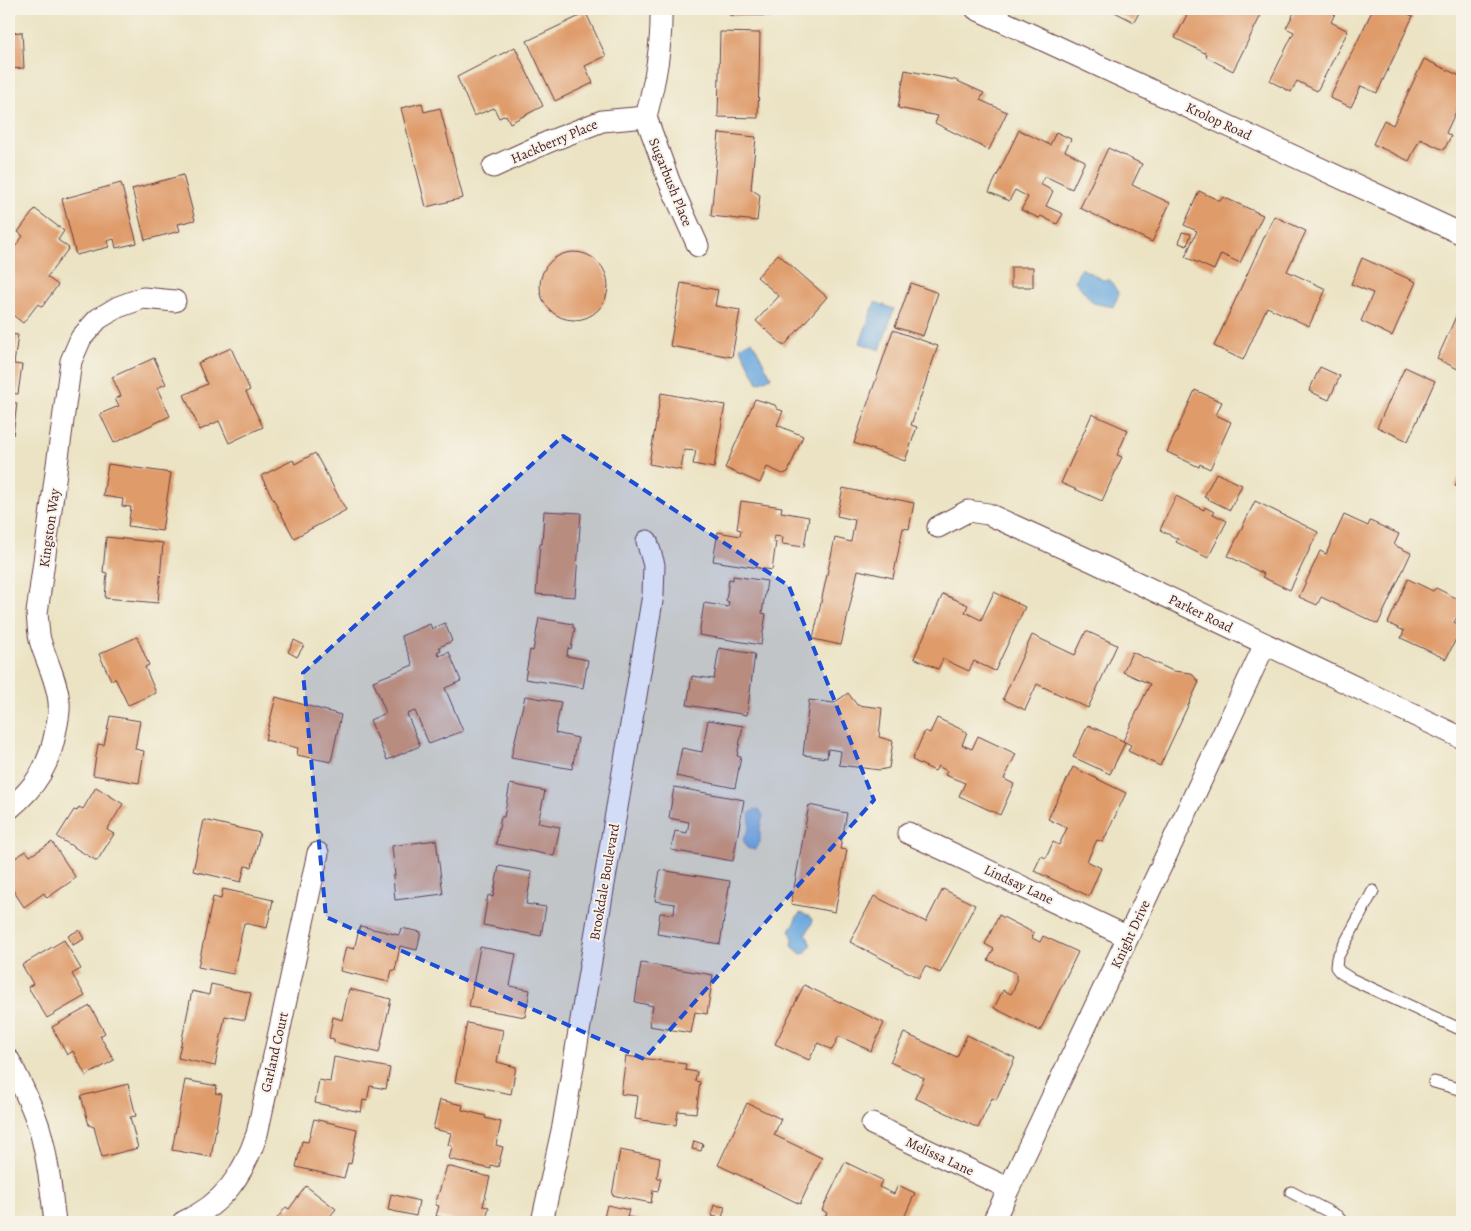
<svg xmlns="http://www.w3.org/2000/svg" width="1471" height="1231" font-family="Alegreya,serif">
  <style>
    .water { fill: #6daade; stroke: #5c6484 }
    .building { fill: #df9b6a }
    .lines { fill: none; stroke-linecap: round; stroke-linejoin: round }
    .service-casing { stroke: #623c42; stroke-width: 13 }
    .minor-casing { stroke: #623c42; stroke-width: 23 }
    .service { stroke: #fff; stroke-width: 11 }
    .minor { stroke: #fff; stroke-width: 21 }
    .marked { fill: #1d4ed8; fill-opacity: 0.2; stroke: #1d4ed8; stroke-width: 4; stroke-dasharray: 10 6; stroke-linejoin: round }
    .labels { text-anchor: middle; stroke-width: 4; stroke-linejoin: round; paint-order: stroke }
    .street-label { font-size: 14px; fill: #4a1f2b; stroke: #f7f3e8 }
  </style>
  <rect width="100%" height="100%" fill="#f7f3e8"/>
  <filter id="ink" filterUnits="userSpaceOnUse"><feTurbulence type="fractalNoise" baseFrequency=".02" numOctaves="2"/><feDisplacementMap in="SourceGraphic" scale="10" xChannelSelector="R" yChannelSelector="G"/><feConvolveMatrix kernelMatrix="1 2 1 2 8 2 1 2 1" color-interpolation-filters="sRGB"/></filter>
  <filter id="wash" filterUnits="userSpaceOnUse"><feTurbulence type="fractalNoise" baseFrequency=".0096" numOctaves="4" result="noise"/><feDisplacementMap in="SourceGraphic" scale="20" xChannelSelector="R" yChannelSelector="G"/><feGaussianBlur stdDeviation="1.12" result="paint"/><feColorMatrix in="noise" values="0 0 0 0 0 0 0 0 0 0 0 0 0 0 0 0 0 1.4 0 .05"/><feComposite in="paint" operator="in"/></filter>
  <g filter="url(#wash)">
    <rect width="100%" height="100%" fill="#ebe3c3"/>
    <path class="water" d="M1081,268L1103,280H1110L1119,294L1113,307L1093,303L1075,281Z
      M875,302L894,309L880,350L860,343Z
      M752,341L771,377L758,383L740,347Z
      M758,809L763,815L760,828V842L755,850L747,848L743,839C745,835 748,832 749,828C752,819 744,812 758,809Z
      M800,913L809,916L813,921L806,934L811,945L805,953L801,954L792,946L793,938L790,931L791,927L794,924L796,918Z"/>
    <g id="blocks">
      <path class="building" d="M729,9H780V16L729,15Z
        M1109,9H1141L1134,22Z
        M1190,9H1264L1233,71L1206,57L1207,54L1175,38Z
        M1296,9H1337L1331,22L1348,31L1317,91L1297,81L1291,92L1270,81L1294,32L1286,28Z
        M1373,9H1397L1413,16L1377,93L1361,86L1351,107L1330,98Z
        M586,13L606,56L585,66L593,83L555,101L527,41Z
        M22,32L24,68L9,69V33Z
        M720,32L760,33L758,118L718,117Z
        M515,47L543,106L510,123L506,115L499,118L494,108L474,116L457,77Z
        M1424,59L1462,77V98L1446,133L1451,136L1444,150L1420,139L1409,161L1373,144L1384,120L1393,125Z
        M905,70L955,80L984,93L980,100L1007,112L989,150L935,123L938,116L898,108Z
        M422,103L424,112L440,108L463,198L426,207L401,108Z
        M1019,130L1050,145L1056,132L1071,139L1065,151L1085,161L1072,189L1045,176L1040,184L1053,191L1046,206L1063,214L1057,224L1041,216L1039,218L1021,210L1028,197L1015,190L1009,201L989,192Z
        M719,133L756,137L751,189L760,195L757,221L711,216Z
        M1108,148L1142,164L1132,185L1170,203L1152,242L1080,208Z
        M183,175L195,220L178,224L180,231L145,240L132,189Z
        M121,183L137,243L116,248L114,239L107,241L109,247L76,255L62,199Z
        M1199,191L1220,201L1223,197L1263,215L1240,263L1221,254L1214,270L1185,257L1197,231L1184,225Z
        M35,209L64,231L58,240L69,248L47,277L58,285L42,307L38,304L23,323L9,312V255L23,236L18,232Z
        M1274,216L1306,231L1287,271L1326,289L1309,326L1267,307L1243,360L1214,346Z
        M1182,232L1191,234L1187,246L1179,243Z
        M540 286a34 34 0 1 1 68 0a34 34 0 1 1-68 0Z
        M778,254L827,297L784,346L756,321L779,296L757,277Z
        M1362,258L1416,282L1392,336L1361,321L1373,293L1351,284Z
        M1011,267H1033V287H1011Z
        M681,283L718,290L715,306L740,310L732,357L670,346Z
        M911,283L938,293L923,336L895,327Z
        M1462,303V371L1437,359Z
        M893,330L938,346L911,425L917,427L905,461L854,443Z
        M9,334L18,335L14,364L22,365L18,394L9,393Z
        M231,348L250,390L246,392L263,427L229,443L219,421L200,430L184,395L207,384L198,363Z
        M154,358L166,384L157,388L170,416L114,443L100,414L119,406L115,399L121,396L112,377Z
        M1320,367L1340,376L1329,400L1309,391Z
        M1405,367L1435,381L1408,441L1377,427Z
        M1195,390L1222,402L1216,415L1231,422L1210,469L1200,464L1199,467L1167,452Z
        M661,393L725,405L714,468L693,464L696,451L684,450L681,470L649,464Z
        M755,399L775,405L777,409L783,411L777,425L803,436L788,472L783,474L767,467L760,483L725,468Z
        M9,402L17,403L13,435L9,434Z
        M1092,414L1128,430L1117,455L1122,457L1102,501L1061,483Z
        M315,453L346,510L294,538L261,476L293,460L295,464Z
        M108,464L171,473L162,531L128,526L131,507L122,506L123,499L103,496Z
        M1462,470V489L1455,486Z
        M1216,473L1242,485L1230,510L1204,497Z
        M843,488L914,503L909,529L903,528L893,578L858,570L841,645L813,639L835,538L851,542L855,520L837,516Z
        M1176,496L1204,510L1205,507L1214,512L1213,514L1227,521L1208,558L1176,542L1178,539L1160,530Z
        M741,501L782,507L781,512L809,517L804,547L782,544L783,537L774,536L773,542H776L772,570L713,561L718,532L740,536L741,530L737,529Z
        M1255,501L1318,532L1290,590L1262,577L1264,574L1228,556Z
        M544,511L581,513L575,597L536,594L540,544H542Z
        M1344,515L1368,526L1370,521L1399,534L1394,545L1411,553L1378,624L1321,597L1317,605L1299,597L1320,551L1326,554Z
        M106,537L163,543L158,603L105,598L107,573L103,572Z
        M733,576L767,581L762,613L766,614L761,645L699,635L704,603L728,607L729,602L726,601L729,579L733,580Z
        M1408,579L1433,591L1436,588L1458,599L1462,589V618L1458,616L1454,622L1462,627L1446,659L1401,638L1404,631L1388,623Z
        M994,592L1025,607L995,671L974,661L969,671L943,659L938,669L914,658L943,594L968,605L965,612L981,620Z
        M539,618L573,624V628H575L571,649L568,648L567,656L588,660L583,688L525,679L530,650L533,651Z
        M445,623L452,641L439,647L441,650L437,652L439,656L449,652L461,681L445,688L463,731L429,744L415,711L407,714L420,746L387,760L370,720L386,713L373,681L413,665L401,636L430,624L432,629Z
        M1086,631L1117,645L1088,708L1037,684L1025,710L1003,699L1032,635L1075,655Z
        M137,637L149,665L145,667L156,693L128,705L115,678L111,680L99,654Z
        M294,640L304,645L297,657L288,652Z
        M719,648L755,654L747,715L687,705L692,676L714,679Z
        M1132,652L1173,671L1191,673L1199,682L1160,766L1128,751L1131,745L1123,741L1125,743L1110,774L1073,757L1088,725L1123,741L1150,684L1123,672Z
        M848,693L857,705L882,708L879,737L893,741L889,768L880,770L839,765L841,751L828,749L827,758L803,755L809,700L834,703Z
        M525,696L561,702L555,733L578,738L572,769L511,758Z
        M276,697L341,715L331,762L297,755L298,748L265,740Z
        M110,716L140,721L135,749L144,751L139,783L93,775L98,744L104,745Z
        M937,718L967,732L962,745L972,749L978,736L1016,754L1004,779L1014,784L1000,815L959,796L965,783L945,775L947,771L938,766L935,771L912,760L925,731L930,733Z
        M708,720L743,726L737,756L741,757L735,788L676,776L682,748L702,752Z
        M1073,767L1126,793L1103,842L1097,840L1087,861L1101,868L1089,896L1034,871L1041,856L1046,858L1053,842L1059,845L1067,828L1048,819Z
        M510,784L545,791L538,823L560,827L554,856L496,844L501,817H504Z
        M96,787L123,804L107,830L114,834L97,861L57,837L74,810L77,811L79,807L83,809Z
        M674,787L744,800L733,861L671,850L675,831L687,833L689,822L669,818Z
        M809,805L847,813L840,849L847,850L835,912L791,904Z
        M204,820L260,833L252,867L245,866L241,882L193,871Z
        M436,840L443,894L395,900L393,876H395L392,846Z
        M52,842L76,878L47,898L44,893L24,907L9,884V862L26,851L30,856Z
        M499,866L532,872L526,904L546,907L541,936L483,925L488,895L493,897Z
        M660,870L730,881L720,944L657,934L660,913L674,914L675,904L655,901Z
        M223,889L273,900L267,928L244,923L233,974L198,967L213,897L221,899Z
        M943,889L975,905L940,973L925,966L919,978L850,942L874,896L926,922Z
        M999,915L1034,933L1032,938L1040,942L1043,936L1078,952L1040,1031L994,1008L1003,990L1011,994L1016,984V973L988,960L994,949L985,944Z
        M360,926L399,935L401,928L421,932L417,950L400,946L395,971L392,970L389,982L340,971L346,947L354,949Z
        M79,930L84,939L73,945L68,936Z
        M64,940L81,969L72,974L85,996L47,1018L28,987L33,984L22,965Z
        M480,947L516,954L510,986L530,990L525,1017L469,1007Z
        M641,963L713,975L707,1014L695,1012L691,1033L649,1026L653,1006L635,1002Z
        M211,984L251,993L245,1020L225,1016L215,1066L178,1058L192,991L209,995Z
        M804,985L884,1023L871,1051L839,1036L832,1050L818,1043L809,1060L775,1044Z
        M349,989L391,999L379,1053L334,1042V1039L329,1038L333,1017L342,1020Z
        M90,1006L105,1033L100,1036L114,1060L86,1076L73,1051L67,1055L52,1027Z
        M467,1023L503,1030L497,1062L516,1067L511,1094L455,1082Z
        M904,1033L957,1057L967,1035L1015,1058L996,1100L992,1098L978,1128L915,1098L924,1078L890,1062Z
        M626,1056L686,1064L685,1070L697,1072L695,1081L700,1082L696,1113L678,1111L676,1125L635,1119L638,1096L621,1094Z
        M334,1057L390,1068L386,1089L370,1086L367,1101L363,1100L361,1112L315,1103L319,1080L330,1082Z
        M185,1080L217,1086L215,1093L222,1094L211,1157L172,1150Z
        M128,1084L136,1116L130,1117L138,1148L102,1157L94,1127L89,1125L81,1096Z
        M440,1100L463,1105L462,1110L486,1116L485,1118L501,1122L496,1145L503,1147L498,1167L491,1165V1169L449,1159L452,1146L448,1145L451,1133L433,1129Z
        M747,1103L781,1119L774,1135L822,1158L800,1204L718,1165Z
        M314,1119L357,1129L351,1164L348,1163L344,1178L296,1167L302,1141L308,1142Z
        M694,1141L703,1144L701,1151L692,1149Z
        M620,1150L660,1158L657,1178H661L658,1191L653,1190L651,1203L612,1195Z
        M845,1162L882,1180L879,1187L894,1194L898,1185L915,1193L902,1222H823L827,1213L822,1210Z
        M447,1166L490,1177L483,1206L489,1207L485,1222H461L436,1216L439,1206L435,1205Z
        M306,1186L336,1209L325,1222H274L286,1207L289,1209Z
        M391,1194L419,1201L416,1216L388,1210Z
        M607,1205L629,1210L627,1217L646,1221V1222H603Z
        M714,1205L725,1207L722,1218L711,1216Z"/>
    </g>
  </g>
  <g filter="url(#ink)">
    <use href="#blocks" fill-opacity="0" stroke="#623c42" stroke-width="1"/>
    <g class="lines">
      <defs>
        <path id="service" d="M1373,891L1337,958L1336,967L1340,972L1351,979L1462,1030
          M1434,1082L1462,1090
          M1291,1192L1337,1216L1342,1222"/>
        <path id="minor" d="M976,9L1462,234
          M646,117L669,181L698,246
          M646,117C655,81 662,46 661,9
          M493,167L548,142L602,121L646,117
          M938,527L968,511L988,514L1092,561L1462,738
          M9,809C37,786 50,764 56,729C58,720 60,710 59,702C57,680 46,661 40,640C38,631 38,622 37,613L71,361L81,338L98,319L118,307L143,298L175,301
          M908,833L949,852L1128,937
          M9,1060C20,1081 31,1103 39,1127C48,1158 51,1190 55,1222
          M872,1124L1008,1188
          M183,1222C224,1204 243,1175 257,1134L318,853
          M542,1222L563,1126L653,595L654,565L647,541
          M993,1222L1128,937L1265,644"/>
      </defs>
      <use href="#service" class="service-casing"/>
      <use href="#minor" class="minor-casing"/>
      <use href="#service" class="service"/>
      <use href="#minor" class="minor"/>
    </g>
  </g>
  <path class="marked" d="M563,436L789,586L874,800L644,1059L326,917L303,673Z"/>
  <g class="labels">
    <g class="street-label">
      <text transform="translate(1219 121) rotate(25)" y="5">Krolop Road</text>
      <text transform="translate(554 141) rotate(-23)" y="5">Hackberry Place</text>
      <text transform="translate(671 182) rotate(68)" y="5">Sugarbush Place</text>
      <text transform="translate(49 528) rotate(-82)" y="5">Kingston Way</text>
      <text transform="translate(1201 613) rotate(26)" y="5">Parker Road</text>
      <text transform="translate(604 882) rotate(-80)" y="5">Brookdale Boulevard</text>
      <text transform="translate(1019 884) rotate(25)" y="5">Lindsay Lane</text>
      <text transform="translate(1130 934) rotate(-65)" y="5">Knight Drive</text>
      <text transform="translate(274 1052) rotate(-77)" y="5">Garland Court</text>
      <text transform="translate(940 1156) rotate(25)" y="5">Melissa Lane</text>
    </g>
  </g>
  <rect width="1471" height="1231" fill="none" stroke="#f7f3e8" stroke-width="30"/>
</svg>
